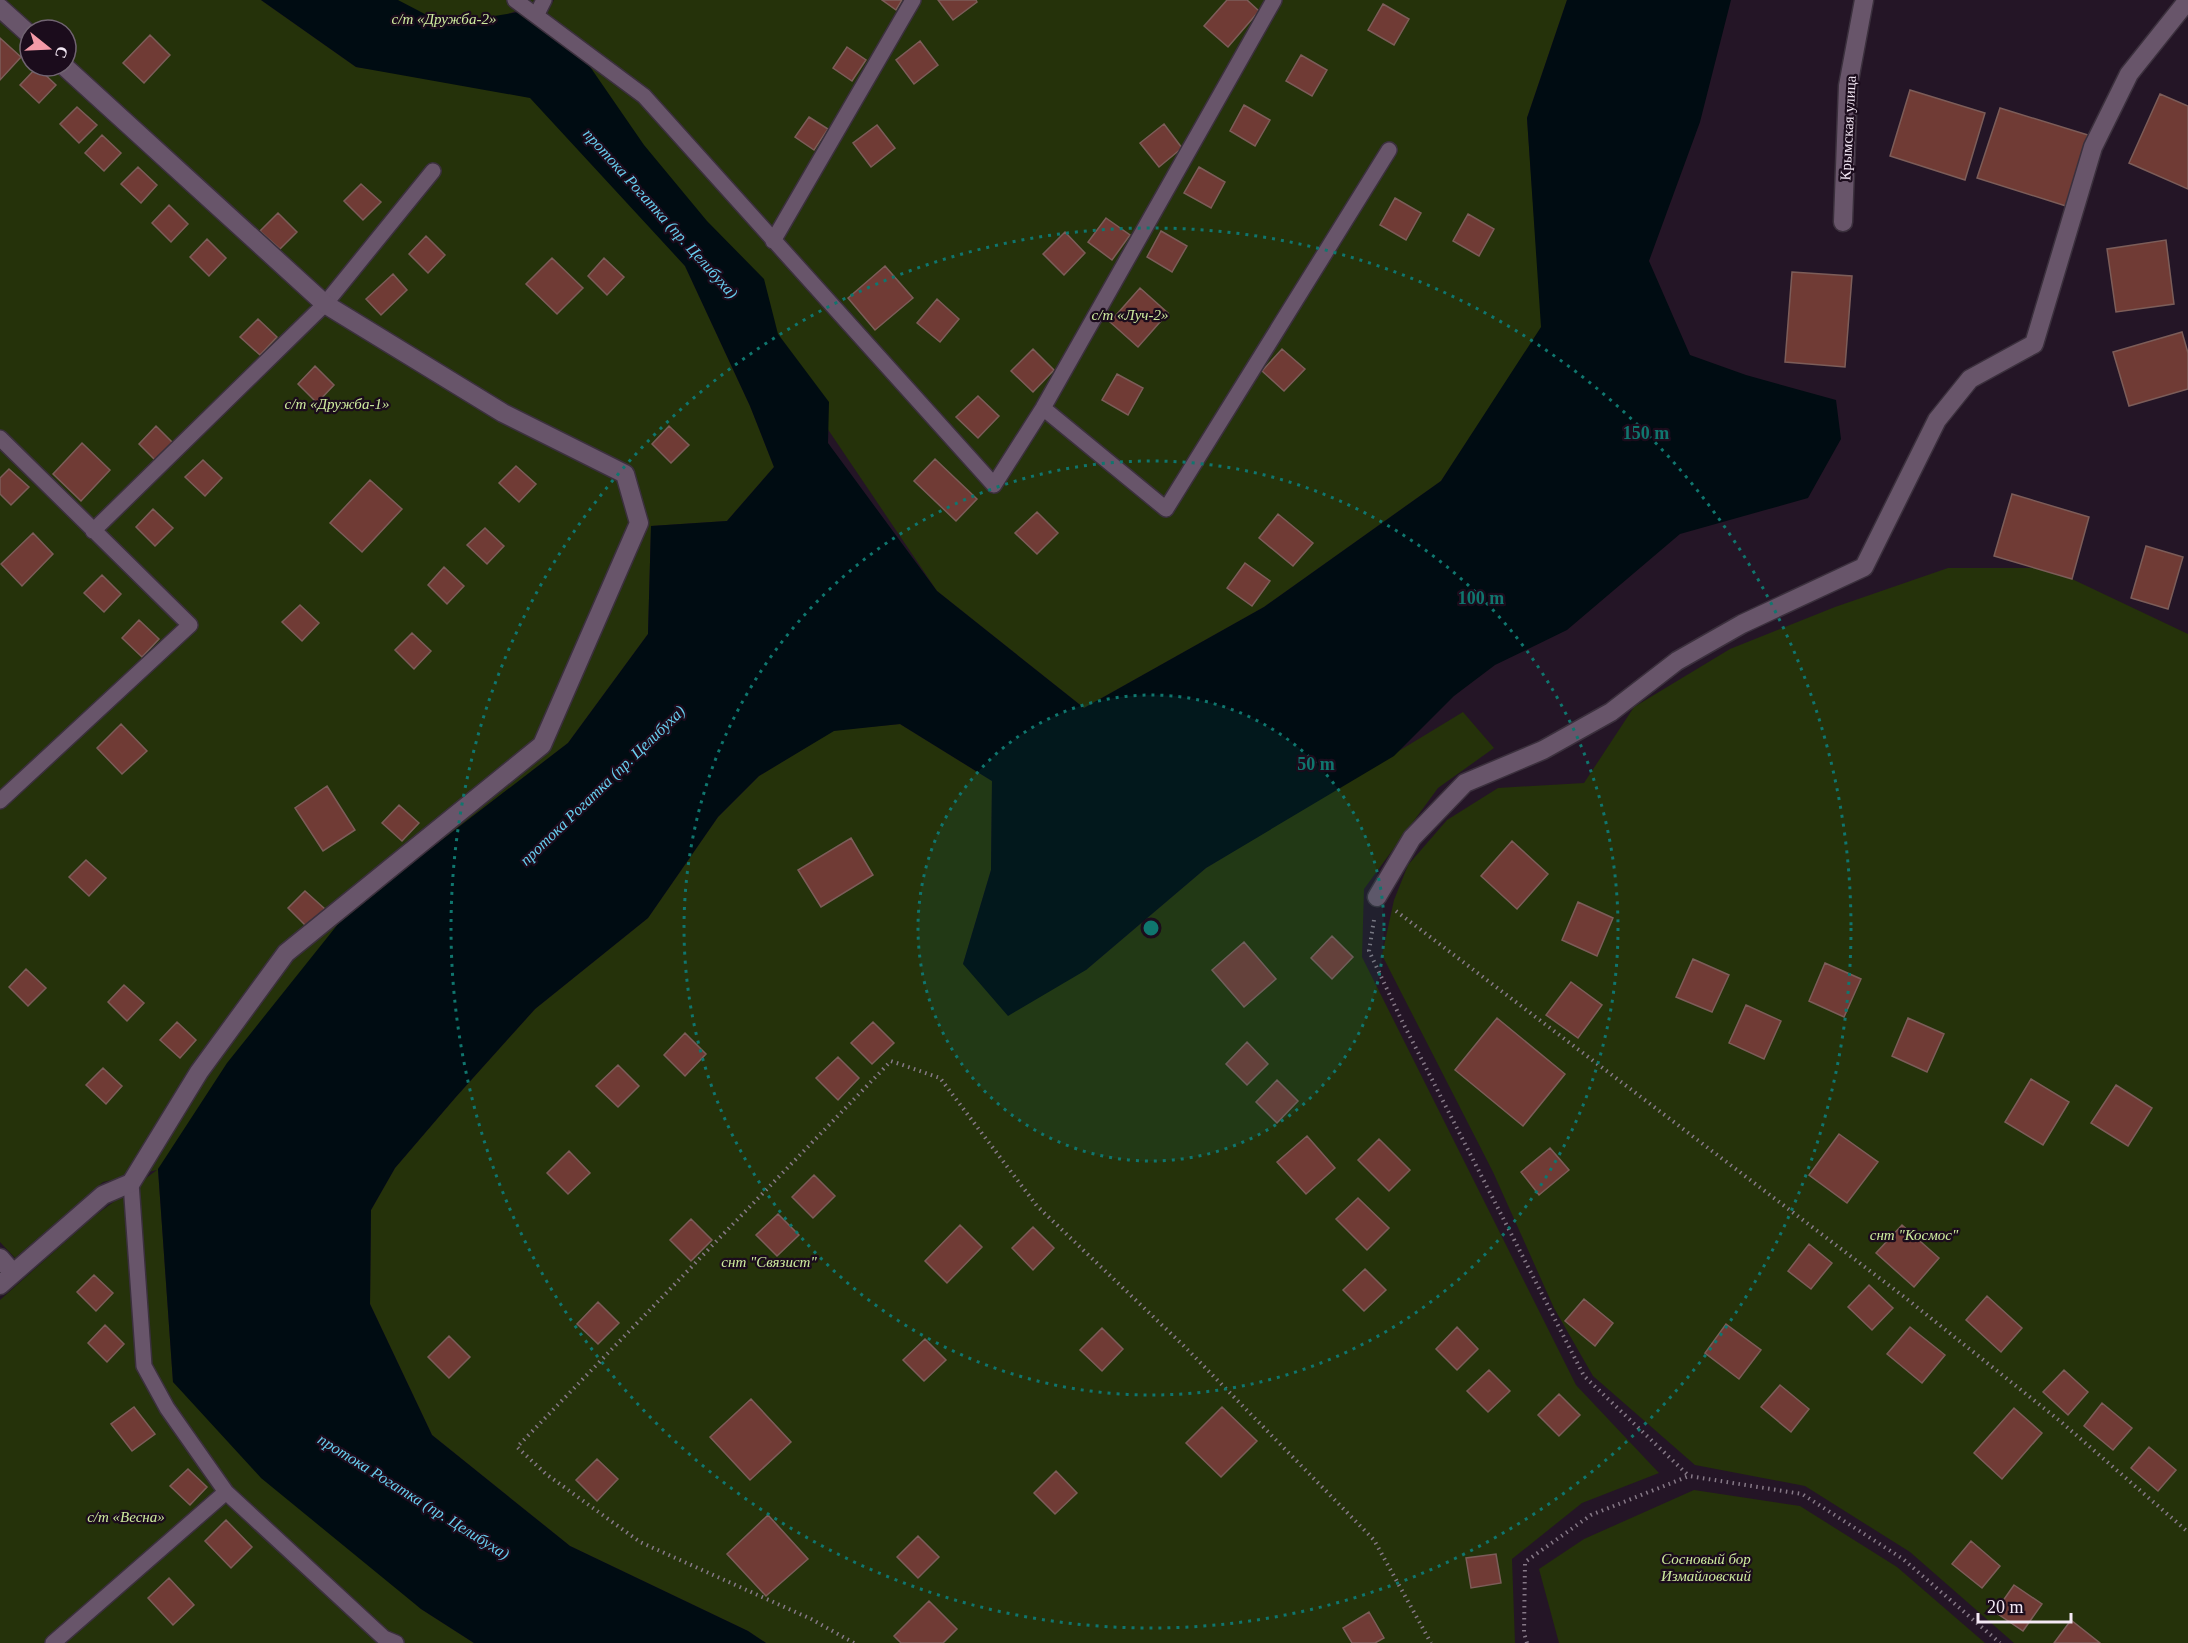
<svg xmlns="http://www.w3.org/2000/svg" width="2188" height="1643" font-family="'Times New Roman',serif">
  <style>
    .green { fill: #25320a; fill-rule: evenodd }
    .water { fill: #000c12 }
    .building { fill: #703b35; stroke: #7c5d59; stroke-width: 1.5 }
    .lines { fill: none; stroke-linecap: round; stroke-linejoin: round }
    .service-casing { stroke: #3b303d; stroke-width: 18 }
    .minor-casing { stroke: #3b303d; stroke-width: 21 }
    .path { stroke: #867987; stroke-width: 4; stroke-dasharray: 1.5 4.5; stroke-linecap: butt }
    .service { stroke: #68556a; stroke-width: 15 }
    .minor { stroke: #68556a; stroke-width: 18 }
    .ring { fill: none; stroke: #0f766e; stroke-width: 3; stroke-dasharray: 3 6 }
    .labels { text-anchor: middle; stroke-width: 4.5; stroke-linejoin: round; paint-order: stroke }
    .park-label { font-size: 15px; font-style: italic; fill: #ceec9e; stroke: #1b0c1c }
    .street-label { font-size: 15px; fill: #f3e8f4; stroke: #1b0c1c }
    .water-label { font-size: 16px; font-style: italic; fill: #68ceef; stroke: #1b0c1c }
    .centre { fill: #0f766e; stroke: #1b0c1c; stroke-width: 3 }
    .ring-label { font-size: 18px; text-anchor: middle; font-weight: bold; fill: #0f766e; stroke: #1b0c1c; stroke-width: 4.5; stroke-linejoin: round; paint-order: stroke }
  </style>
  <rect width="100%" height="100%" fill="#241526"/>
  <path class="green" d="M0,0H261L356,67L529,92L685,266L750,406L774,467L727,521L651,526L648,634L568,743L425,853L158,1169L173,1382L421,1609L474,1643H0V1300L93,1217L157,1170L103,1182L15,1258L0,1242ZM30,30H66V66H30Z
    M360,0H534L532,5L442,39Z
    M554,0H1567L1527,118L1542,327L1441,481L1264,607L1084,708L937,591L547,13Z
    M1948,568H2055L2072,579L2188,634V1643H2014L1910,1552L1805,1486L1695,1465L1593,1376L1554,1308L1493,1172L1382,955L1394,900L1408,865L1447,820L1498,788L1584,783L1634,707L1730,649L1835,607Z
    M1463,712L1494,748L1438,788L1364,889L1362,957L1576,1385L1659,1473L1582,1503L1512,1559L1515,1643H766L748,1631L570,1546L432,1435L370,1304L371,1210L395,1168L455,1098L535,1009L648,918L718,817L759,776L834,730L900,724L992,781L991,870L963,964L1086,970L1206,868Z
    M1694,1490L1800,1506L1897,1567L1985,1643H1559L1539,1569L1584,1539Z"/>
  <path class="water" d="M261,0H398L444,24L531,10L573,42L644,145L707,221L764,279L778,334L829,402L828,443L937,591L1084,708L1264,607L1441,481L1541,327L1527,118L1567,0H1731L1700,122L1649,261L1690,355L1746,375L1836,400L1841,439L1808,498L1680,534L1567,630L1495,665L1454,696L1394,756L1206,868L1086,970L1008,1016L963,964L991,870L992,781L900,724L834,731L759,776L718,817L648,918L535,1009L455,1098L395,1168L371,1210L370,1304L432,1435L570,1546L748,1631L766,1643H474L421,1609L261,1478L173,1382L158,1169L227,1063L338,924L425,853L568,743L648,634L651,526L727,521L774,467L750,406L685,266L530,98L356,67Z"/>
  <path class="building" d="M882,0H902L896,10Z
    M938,0H976L977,2L953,20Z
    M1227,0H1247L1259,11L1228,47L1204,26Z
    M1383,4L1409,19L1394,45L1368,30Z
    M150,35L170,55L144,83L123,63Z
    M0,38L21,57L0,80Z
    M920,41L938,65L914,84L896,60Z
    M847,47L866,60L852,81L833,68Z
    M1301,55L1327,70L1312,96L1286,81Z
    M37,67L56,85L39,103L20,85Z
    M1910,90L1985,113L1965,180L1890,156Z
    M2160,94L2188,106V189L2129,163Z
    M1244,105L1270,120L1255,146L1230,131Z
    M77,107L97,125L79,143L60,124Z
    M2000,108L2088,135L2066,206L1977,178Z
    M809,117L828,129L814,150L795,137Z
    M1164,124L1182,148L1159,167L1140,143Z
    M877,125L895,148L871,167L853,143Z
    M102,135L121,153L104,171L85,153Z
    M138,167L157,185L141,203L121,184Z
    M1199,167L1225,182L1211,208L1184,193Z
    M361,184L381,202L363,220L344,201Z
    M1395,198L1421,213L1406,240L1380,225Z
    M169,205L188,224L171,242L152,223Z
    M278,213L297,232L280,249L260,231Z
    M1468,214L1494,229L1479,256L1453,241Z
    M1106,218L1130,235L1112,260L1088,242Z
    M1161,231L1187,246L1172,272L1147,257Z
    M1065,232L1085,253L1064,275L1043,254Z
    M426,236L445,255L428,273L409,254Z
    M207,239L226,258L209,276L190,257Z
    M2166,240L2174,304L2116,312L2107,249Z
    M552,258L583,288L557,314L526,284Z
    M604,258L624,277L607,295L588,276Z
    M885,266L913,298L875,330L848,298Z
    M1792,272L1852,276L1845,367L1785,362Z
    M393,274L407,290L381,315L366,299Z
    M1140,288L1168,313L1138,347L1110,322Z
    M937,299L959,319L940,342L917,323Z
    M258,319L277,337L260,355L240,337Z
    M2182,332L2188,353V389L2129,406L2113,352Z
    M1033,349L1054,370L1033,392L1011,371Z
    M1282,349L1305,369L1284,391L1262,371Z
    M315,366L334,385L317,403L298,384Z
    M1117,374L1143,388L1128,415L1102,400Z
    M978,396L999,416L978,438L956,417Z
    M156,426L175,445L158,463L139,444Z
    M669,426L689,445L671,463L652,444Z
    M82,443L110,470L81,501L53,474Z
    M935,459L977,499L956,521L914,481Z
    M203,460L222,478L205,496L185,477Z
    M516,466L536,484L519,502L499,483Z
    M9,469L29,487L11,505L0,494V478Z
    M370,480L402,509L362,552L330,523Z
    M2012,494L2089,517L2072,579L1994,556Z
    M153,509L173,528L155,546L136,527Z
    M1037,512L1058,533L1037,554L1015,533Z
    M1278,514L1313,543L1293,566L1259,538Z
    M485,528L504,546L487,564L467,545Z
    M33,533L53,554L22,586L1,564Z
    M2146,546L2183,557L2168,609L2131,598Z
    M1245,563L1270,581L1252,606L1227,588Z
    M444,567L464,586L447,604L428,585Z
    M102,575L121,594L104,612L84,593Z
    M300,605L319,623L302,641L282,622Z
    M139,620L159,639L142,657L122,638Z
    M412,633L431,651L414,669L395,650Z
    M121,724L147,751L122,774L97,748Z
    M327,786L355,830L323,851L295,808Z
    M399,805L419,823L402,841L382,823Z
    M851,838L873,875L821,907L798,870Z
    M1512,841L1548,874L1517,909L1481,876Z
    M86,860L106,878L89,896L69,877Z
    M305,891L325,909L307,927L288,908Z
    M1578,902L1613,918L1597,956L1562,940Z
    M1332,936L1353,957L1332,979L1311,958Z
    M1244,942L1276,979L1244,1007L1212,970Z
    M1693,959L1729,975L1712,1012L1676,997Z
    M1825,963L1861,979L1844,1017L1809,1001Z
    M26,969L46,988L28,1006L9,987Z
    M1571,982L1602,1005L1578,1038L1546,1015Z
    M124,985L144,1003L127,1021L108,1002Z
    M1746,1005L1781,1021L1764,1059L1729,1043Z
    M1497,1018L1565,1074L1523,1126L1455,1070Z
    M1908,1018L1944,1034L1927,1072L1892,1056Z
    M177,1022L196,1040L180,1058L160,1040Z
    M873,1022L894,1043L872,1064L851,1043Z
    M685,1033L706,1054L685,1076L664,1055Z
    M1247,1042L1268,1064L1247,1085L1226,1064Z
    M838,1057L859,1078L838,1100L816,1078Z
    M618,1065L639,1086L618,1107L596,1086Z
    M103,1068L122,1086L106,1104L86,1085Z
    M2031,1079L2069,1102L2043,1145L2005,1122Z
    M1277,1080L1298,1101L1277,1123L1256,1102Z
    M2116,1085L2152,1108L2128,1146L2091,1123Z
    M1839,1134L1878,1162L1847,1203L1809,1175Z
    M1307,1136L1335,1168L1306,1194L1277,1162Z
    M1379,1139L1410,1170L1389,1191L1358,1160Z
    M1550,1148L1569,1170L1539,1195L1521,1172Z
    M569,1151L590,1173L568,1194L547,1173Z
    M814,1175L835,1196L813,1218L792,1197Z
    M1358,1198L1389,1228L1367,1250L1336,1219Z
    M778,1214L799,1235L777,1256L756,1235Z
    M691,1219L712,1240L691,1261L670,1240Z
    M960,1225L982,1247L947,1283L925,1261Z
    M1902,1225L1939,1258L1914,1287L1876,1253Z
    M1033,1227L1054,1248L1033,1270L1012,1248Z
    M1809,1244L1832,1263L1811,1289L1788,1271Z
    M1365,1269L1386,1290L1364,1311L1343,1290Z
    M94,1275L113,1293L96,1311L77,1292Z
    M1869,1285L1893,1308L1872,1330L1848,1307Z
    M1987,1296L2022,1328L2001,1352L1966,1320Z
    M1584,1299L1613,1323L1595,1346L1565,1321Z
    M598,1302L619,1323L598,1344L577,1324Z
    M1726,1324L1761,1350L1739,1379L1705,1353Z
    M105,1325L124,1344L107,1362L88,1343Z
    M1457,1327L1478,1349L1457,1370L1436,1349Z
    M1910,1327L1945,1355L1922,1383L1887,1354Z
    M1102,1328L1123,1349L1102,1371L1080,1350Z
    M449,1336L470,1357L449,1378L428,1357Z
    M925,1339L946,1360L924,1381L903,1360Z
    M1489,1370L1510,1391L1488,1412L1467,1391Z
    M2064,1370L2088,1392L2068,1415L2043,1392Z
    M1780,1385L1809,1409L1791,1432L1761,1407Z
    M1559,1394L1580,1415L1559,1436L1538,1415Z
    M751,1399L791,1442L750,1480L710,1437Z
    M2102,1403L2132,1428L2113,1450L2084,1426Z
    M134,1407L155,1434L132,1451L111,1424Z
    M1222,1407L1257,1441L1221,1477L1186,1443Z
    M2014,1408L2042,1433L2002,1479L1974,1453Z
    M2149,1447L2176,1470L2158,1491L2131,1468Z
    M597,1459L618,1479L597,1501L576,1480Z
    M188,1469L207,1487L190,1505L170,1486Z
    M1056,1471L1077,1493L1055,1514L1034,1493Z
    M768,1515L808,1559L766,1596L727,1554Z
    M226,1520L252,1547L231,1568L205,1541Z
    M918,1536L939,1557L918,1578L897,1557Z
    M1971,1541L2000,1566L1982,1588L1952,1564Z
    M1496,1554L1501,1583L1471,1588L1466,1558Z
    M169,1578L194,1605L173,1625L148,1598Z
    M2014,1585L2042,1604L2023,1631L1995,1612Z
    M929,1601L957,1629L943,1643H901L894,1636Z
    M1369,1612L1384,1638L1375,1643H1352L1343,1628Z
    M2071,1620L2100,1643H2054Z"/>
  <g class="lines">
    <defs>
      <path id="service" d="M515,0L644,96L994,485L1043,408L1274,0
        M537,14L544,0
        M773,241L913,0
        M1043,408L1166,509L1389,150
        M0,438L190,625L0,801
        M93,531L325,304L433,171
        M131,1183L144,1366L167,1408L226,1492L384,1638L396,1643
        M53,1643L226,1492"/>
      <path id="minor" d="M0,8L30,35
        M1843,222L1848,86L1864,0
        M1377,897L1412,838L1465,783L1543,750L1611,712L1677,661L1742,624L1864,567L1937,420L1970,379L2034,344L2093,147L2129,74L2188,0
        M0,1258L13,1273
        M0,1285L103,1195L131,1183L199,1072L286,953L542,745L639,523L625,474L503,413L325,304L64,66"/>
    </defs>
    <use href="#service" class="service-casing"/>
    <use href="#minor" class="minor-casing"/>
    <path class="path" d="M1396,911L1903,1296L2060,1421L2188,1532
      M1374,920L1369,951L1402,1021L1584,1376L1689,1476
      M854,1643L811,1619L640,1542L546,1474L517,1447L891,1061L940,1078L1037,1206L1185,1347L1374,1540L1431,1643
      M1527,1643L1524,1633L1525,1562L1591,1515L1689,1476L1802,1494L1903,1559L2000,1643"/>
    <use href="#service" class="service"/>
    <use href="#minor" class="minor"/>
  </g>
  <circle cx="1151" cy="928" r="233" fill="#0f766e" fill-opacity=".12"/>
  <g class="ring">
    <circle cx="1151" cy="928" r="233"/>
    <circle cx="1151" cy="928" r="467"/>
    <circle cx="1151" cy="928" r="700"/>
  </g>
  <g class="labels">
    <g class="park-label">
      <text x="444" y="24">с/т «Дружба-2»</text>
      <text x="1130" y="320">с/т «Луч-2»</text>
      <text x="337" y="409">с/т «Дружба-1»</text>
      <text x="1914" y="1240">снт "Космос"</text>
      <text x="769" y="1267">снт "Связист"</text>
      <text x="126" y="1522">с/т «Весна»</text>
      <text x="1706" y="1564">Сосновый бор<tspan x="1706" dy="17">Измайловский</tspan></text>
    </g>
    <g class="street-label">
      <text transform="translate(1848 128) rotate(-87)" y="5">Крымская улица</text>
    </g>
    <g class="water-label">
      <text transform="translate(661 213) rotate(48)" y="6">протока Рогатка (пр. Целибуха)</text>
      <text transform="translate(602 785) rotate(-44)" y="6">протока Рогатка (пр. Целибуха)</text>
      <text transform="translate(414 1496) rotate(32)" y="6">протока Рогатка (пр. Целибуха)</text>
    </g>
  </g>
  <circle cx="1151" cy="928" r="9" class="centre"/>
  <g class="ring-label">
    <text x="1646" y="439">150 m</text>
    <text x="1481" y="604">100 m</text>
    <text x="1316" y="770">50 m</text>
  </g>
  <g transform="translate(48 48) rotate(108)"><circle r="28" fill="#1b0c1c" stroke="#716472" stroke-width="1.5"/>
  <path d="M0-4.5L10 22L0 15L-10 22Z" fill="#f39aa8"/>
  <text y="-9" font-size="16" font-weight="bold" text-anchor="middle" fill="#f3e8f4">С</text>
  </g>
  <path d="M1978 1613v9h93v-9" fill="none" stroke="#f3e8f4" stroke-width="3"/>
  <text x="1987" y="1613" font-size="18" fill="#f3e8f4" stroke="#1b0c1c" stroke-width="4.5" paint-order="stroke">20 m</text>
</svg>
